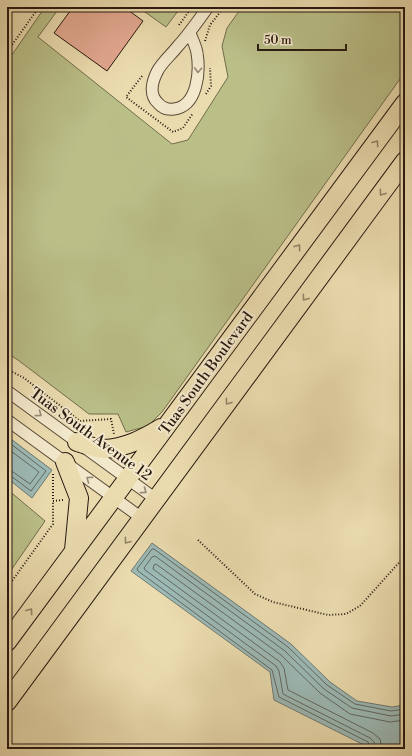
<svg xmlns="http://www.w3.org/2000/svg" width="412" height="756" font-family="'Libre Bodoni',serif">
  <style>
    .green { fill: #babf88; stroke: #716c4c }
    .water { fill: #9cb9b5; stroke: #6e7973 }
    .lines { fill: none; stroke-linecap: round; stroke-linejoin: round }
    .shore { stroke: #626862; stroke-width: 1 }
    .building { fill: #e2a890; stroke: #281810 }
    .street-casing { stroke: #594938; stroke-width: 13 }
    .primary-casing { stroke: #281810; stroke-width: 20 }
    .path { stroke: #281810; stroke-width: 2; stroke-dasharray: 1 2; stroke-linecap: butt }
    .street { stroke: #f2e8cb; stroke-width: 11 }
    .primary { stroke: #ebdcaf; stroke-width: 18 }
    .oneway { stroke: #978a77 }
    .oneway2 { stroke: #938467 }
    .labels { text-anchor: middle; stroke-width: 4; stroke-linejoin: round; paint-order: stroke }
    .street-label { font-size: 15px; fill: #281810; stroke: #f2e8cb }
  </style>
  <rect width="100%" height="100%" fill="#ebdcaf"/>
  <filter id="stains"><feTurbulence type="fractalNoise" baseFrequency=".005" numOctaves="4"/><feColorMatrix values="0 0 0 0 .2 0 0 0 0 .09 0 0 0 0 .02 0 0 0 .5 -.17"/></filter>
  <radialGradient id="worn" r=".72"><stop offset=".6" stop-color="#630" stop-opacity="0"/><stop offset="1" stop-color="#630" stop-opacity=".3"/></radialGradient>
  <path class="green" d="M45,7H60L38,37L172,144L188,140L228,77L222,46L227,28L242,7H405V72L162,412L148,426L126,432L118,414H89L18,360L7,353V62Z
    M138,7H181L166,27Z
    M7,489L45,521L7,576Z"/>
  <path class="water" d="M7,436L52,470L32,498L7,478Z
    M152,543L291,644L330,682L357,701L392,707L405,705V749H368L366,746L274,700L270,672L131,571Z"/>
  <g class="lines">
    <path class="shore" d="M7,441L46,471L31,491L11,476H7
      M7,448L39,472L30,484L13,472L7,471
      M371,749L368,742L279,697L272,670L138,571L137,569L152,549H154L288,647L327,685L355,704L391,711L405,709
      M376,749L374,742L370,738L283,694L279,671L276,666L145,570L144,568L152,557L155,556L285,651L324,689L352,708L391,716L405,714
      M382,749L380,739L373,733L288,690L284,668L280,662L153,569L154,565L156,564L281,655L320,693L350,714L390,722L405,720"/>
  </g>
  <path class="building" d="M73,7H124L143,21L107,71L54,33Z"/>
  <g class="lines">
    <defs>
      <path id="street" d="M190,33C192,39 196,46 197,53C200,71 198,106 174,109C167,110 162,108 158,103C149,95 152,82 157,72C161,63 172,54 178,46C189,34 198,21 208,7
        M7,391L157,500
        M7,420L143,519"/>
      <path id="primary" d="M77,442C85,444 96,449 104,449C125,448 143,439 161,428
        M65,462L79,498L74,550
        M7,642L405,103
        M7,702L405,161"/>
    </defs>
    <use href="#street" class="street-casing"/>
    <use href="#primary" class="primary-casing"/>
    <path class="path" d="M179,25L192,7
      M205,41L210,25L224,7
      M7,52L39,7
      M142,76L126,97L173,132L183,128L193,113
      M206,94L211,86L210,68
      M7,369L24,378L80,421L111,419L114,434
      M53,474V501L63,500
      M198,540L255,594L273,602L328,615L346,614L360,606L405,556
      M7,588L53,524V501"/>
    <use href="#street" class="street"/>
    <use href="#primary" class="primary"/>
  </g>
  <defs><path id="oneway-chevron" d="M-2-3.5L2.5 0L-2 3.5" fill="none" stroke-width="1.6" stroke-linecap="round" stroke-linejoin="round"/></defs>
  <g class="oneway">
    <use href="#oneway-chevron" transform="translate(198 70) rotate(93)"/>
    <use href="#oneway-chevron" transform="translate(39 414) rotate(36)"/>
    <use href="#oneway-chevron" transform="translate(89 479) rotate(-144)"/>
    <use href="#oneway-chevron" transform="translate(144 491) rotate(36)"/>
  </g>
  <g class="oneway2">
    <use href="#oneway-chevron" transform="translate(376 143) rotate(-54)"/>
    <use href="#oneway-chevron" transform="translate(382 193) rotate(126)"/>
    <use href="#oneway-chevron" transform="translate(298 247) rotate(-54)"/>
    <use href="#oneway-chevron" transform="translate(305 298) rotate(126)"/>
    <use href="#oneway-chevron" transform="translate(228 402) rotate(126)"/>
    <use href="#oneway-chevron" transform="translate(127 541) rotate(127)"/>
    <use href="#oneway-chevron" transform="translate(30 611) rotate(-54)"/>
  </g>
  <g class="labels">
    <g class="street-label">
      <text transform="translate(206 373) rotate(-54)" y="5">Tuas South Boulevard</text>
      <text transform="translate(91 434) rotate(36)" y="5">Tuas South Avenue 12</text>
    </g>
  </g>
  <rect width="412" height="756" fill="none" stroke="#ebdcaf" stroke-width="24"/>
  <rect x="8" y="8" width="396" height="740" fill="none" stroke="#281810" stroke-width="2"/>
  <rect x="12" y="12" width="388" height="732" fill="none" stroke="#281810"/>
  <path d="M258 44v6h88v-6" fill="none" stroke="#281810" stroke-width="2"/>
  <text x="264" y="44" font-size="12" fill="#281810" stroke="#f2e8cb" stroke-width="3" paint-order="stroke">50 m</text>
  <rect width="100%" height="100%" filter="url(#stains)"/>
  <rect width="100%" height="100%" fill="url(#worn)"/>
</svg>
